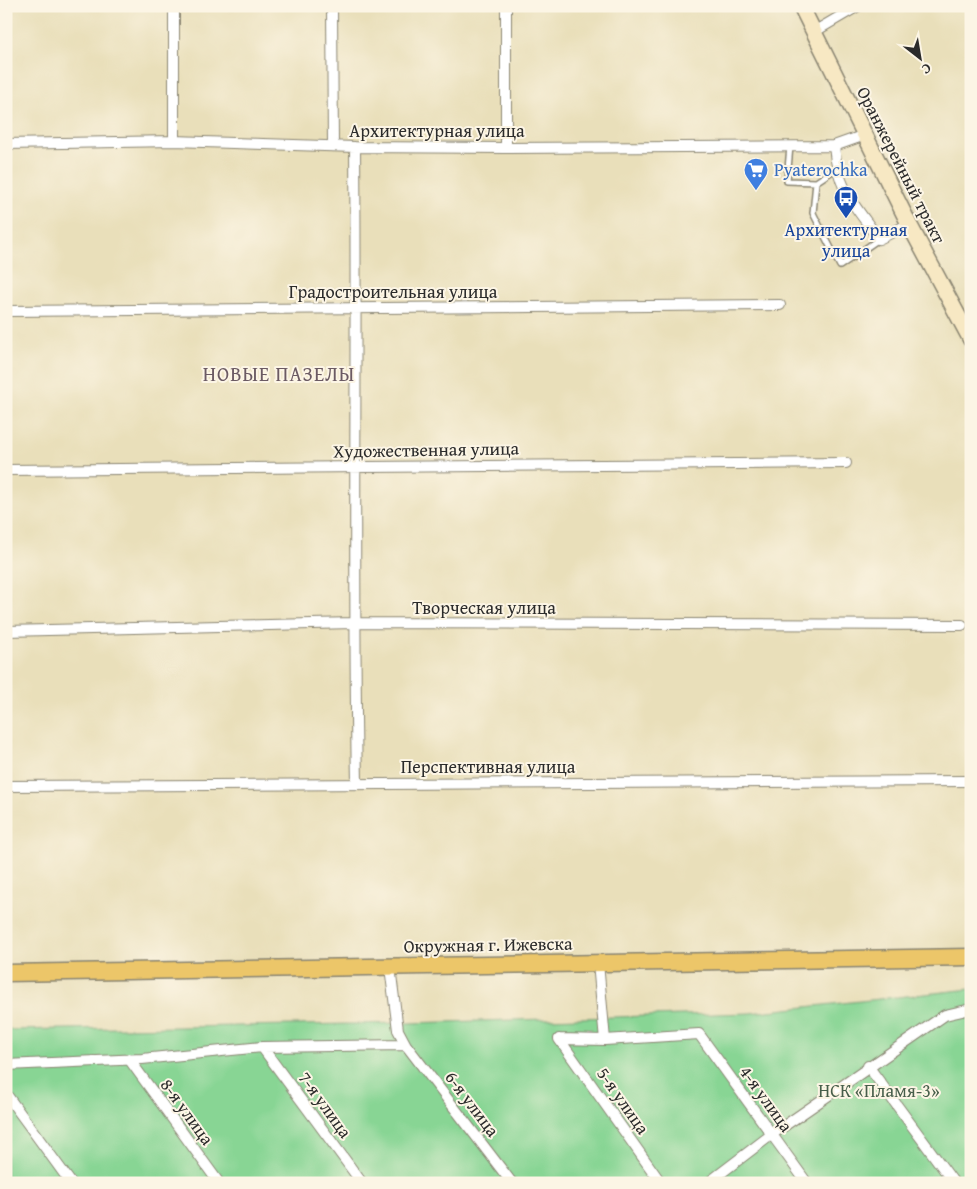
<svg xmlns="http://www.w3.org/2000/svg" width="977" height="1189" font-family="'Gentium Book Plus',serif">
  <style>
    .green { fill: #88d594; stroke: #5a8060 }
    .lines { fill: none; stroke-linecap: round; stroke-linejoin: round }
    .lane-casing { stroke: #8a8572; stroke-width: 8 }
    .street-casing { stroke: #8a8572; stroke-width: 12 }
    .secondary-casing { stroke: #8a8572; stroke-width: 18 }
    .primary-casing { stroke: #8a8572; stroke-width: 19 }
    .lane { stroke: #fff; stroke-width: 5 }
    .street { stroke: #fff; stroke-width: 10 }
    .secondary { stroke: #f7e8c3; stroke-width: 15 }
    .primary { stroke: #ecc669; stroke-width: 16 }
    .labels { text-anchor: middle; stroke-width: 4; stroke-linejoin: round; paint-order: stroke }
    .street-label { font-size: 18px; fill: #2b2b2b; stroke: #fcf5e5 }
    .shop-label { font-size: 18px; fill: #366cbe; stroke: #fcf5e5; text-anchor: start }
    .transit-label { font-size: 18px; fill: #164399; stroke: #fcf5e5 }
    .park-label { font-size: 18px; fill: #475e4a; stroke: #fcf5e5 }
    .quarter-label { font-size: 20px; letter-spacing: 1px; fill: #6b5a63; stroke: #fcf5e5 }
  </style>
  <rect width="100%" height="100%" fill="#fcf5e5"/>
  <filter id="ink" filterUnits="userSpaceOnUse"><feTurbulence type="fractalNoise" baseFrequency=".02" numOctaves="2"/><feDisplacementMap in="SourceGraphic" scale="10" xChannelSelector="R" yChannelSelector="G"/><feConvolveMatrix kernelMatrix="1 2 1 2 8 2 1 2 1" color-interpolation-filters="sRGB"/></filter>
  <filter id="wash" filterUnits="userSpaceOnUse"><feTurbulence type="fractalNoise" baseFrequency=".0096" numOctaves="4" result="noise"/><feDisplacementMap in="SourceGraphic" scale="20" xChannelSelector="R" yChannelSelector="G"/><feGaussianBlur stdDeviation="1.12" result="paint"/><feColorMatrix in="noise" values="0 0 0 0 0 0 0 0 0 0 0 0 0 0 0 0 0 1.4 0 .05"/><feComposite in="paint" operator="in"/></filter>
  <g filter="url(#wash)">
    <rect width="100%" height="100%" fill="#e9dfba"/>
    <path class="green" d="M971,989V1183H6V1030L410,1023L750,1013Z"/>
  </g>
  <g filter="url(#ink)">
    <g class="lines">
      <defs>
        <path id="lane" d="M790,146L787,181L816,182L813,213L840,266L879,239
          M816,182L837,168"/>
        <path id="street" d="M332,6L333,146
          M812,33L858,6
          M174,141V6
          M6,144L174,141L355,147L506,148L834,146L865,135
          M834,146C838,191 854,204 879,239L909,224
          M355,147C357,360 353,572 357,784
          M506,148V6
          M6,311L780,305
          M6,470L846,463
          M6,631L354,623L962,625
          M6,786L971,781
          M390,967L398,1030L406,1045L512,1183
          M559,1039L661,1183
          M559,1039L605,1040L598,963
          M605,1040L699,1034L807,1183
          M262,1047L362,1183
          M129,1059L219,1183
          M6,1065L142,1059L262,1047L406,1045
          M868,1066L954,1183
          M6,1094L71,1183
          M708,1183L771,1135L945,1015L971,1009"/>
        <path id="secondary" d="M801,6L909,224L971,340"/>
        <path id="primary" d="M6,973L971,957"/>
      </defs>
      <use href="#lane" class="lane-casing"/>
      <use href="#street" class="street-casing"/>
      <use href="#secondary" class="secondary-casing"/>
      <use href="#primary" class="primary-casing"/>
      <use href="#lane" class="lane"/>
      <use href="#street" class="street"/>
      <use href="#secondary" class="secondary"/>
      <use href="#primary" class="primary"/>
    </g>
  </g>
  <defs>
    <symbol id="supermarket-pin" viewBox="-11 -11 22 30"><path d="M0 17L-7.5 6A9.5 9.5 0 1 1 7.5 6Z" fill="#3f7fe0" stroke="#fcf5e5"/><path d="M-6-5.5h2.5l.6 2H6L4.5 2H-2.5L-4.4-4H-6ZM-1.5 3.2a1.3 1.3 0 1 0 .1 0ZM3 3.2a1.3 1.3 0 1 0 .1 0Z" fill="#fff"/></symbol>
    <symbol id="bus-pin" viewBox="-11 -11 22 30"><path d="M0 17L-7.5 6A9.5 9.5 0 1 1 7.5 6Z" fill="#1a4fb4" stroke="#fcf5e5"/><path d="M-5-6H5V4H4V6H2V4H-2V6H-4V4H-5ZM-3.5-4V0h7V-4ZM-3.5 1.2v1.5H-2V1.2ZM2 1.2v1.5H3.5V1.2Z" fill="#fff"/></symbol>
  </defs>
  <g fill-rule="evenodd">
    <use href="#supermarket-pin" x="742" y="156" width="28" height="38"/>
    <use href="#bus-pin" x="832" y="184" width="28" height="38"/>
  </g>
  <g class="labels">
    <g class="street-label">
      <text x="437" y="137">Архитектурная улица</text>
      <text transform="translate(901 165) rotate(63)" y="6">Оранжерейный тракт</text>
      <text x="393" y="298">Градостроительная улица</text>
      <text transform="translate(426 450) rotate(-1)" y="6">Художественная улица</text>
      <text x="484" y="614">Творческая улица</text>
      <text x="488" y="773">Перспективная улица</text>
      <text transform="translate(488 945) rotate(-1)" y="6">Окружная г. Ижевска</text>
      <text transform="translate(766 1099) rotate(54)" y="6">4-я улица</text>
      <text transform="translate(623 1101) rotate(55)" y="6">5-я улица</text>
      <text transform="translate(472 1104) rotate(53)" y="6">6-я улица</text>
      <text transform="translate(325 1105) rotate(54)" y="6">7-я улица</text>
      <text transform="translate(187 1112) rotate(54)" y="6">8-я улица</text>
    </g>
    <g class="shop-label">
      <text x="774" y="176">Pyaterochka</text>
    </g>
    <g class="transit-label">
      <text x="846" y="236">Архитектурная<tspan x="846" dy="21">улица</tspan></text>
    </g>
    <g class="park-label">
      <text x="879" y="1097">НСК «Пламя-3»</text>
    </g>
    <g class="quarter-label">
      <text x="279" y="381">НОВЫЕ ПАЗЕЛЫ</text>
    </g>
  </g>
  <rect width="977" height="1189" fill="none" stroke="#fcf5e5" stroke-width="25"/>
  <g transform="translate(920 58) rotate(149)" stroke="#fcf5e5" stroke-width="4" paint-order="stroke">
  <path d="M0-4L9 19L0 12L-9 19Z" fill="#2b2b2b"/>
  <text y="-8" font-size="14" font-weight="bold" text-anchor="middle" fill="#2b2b2b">С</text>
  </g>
</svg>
